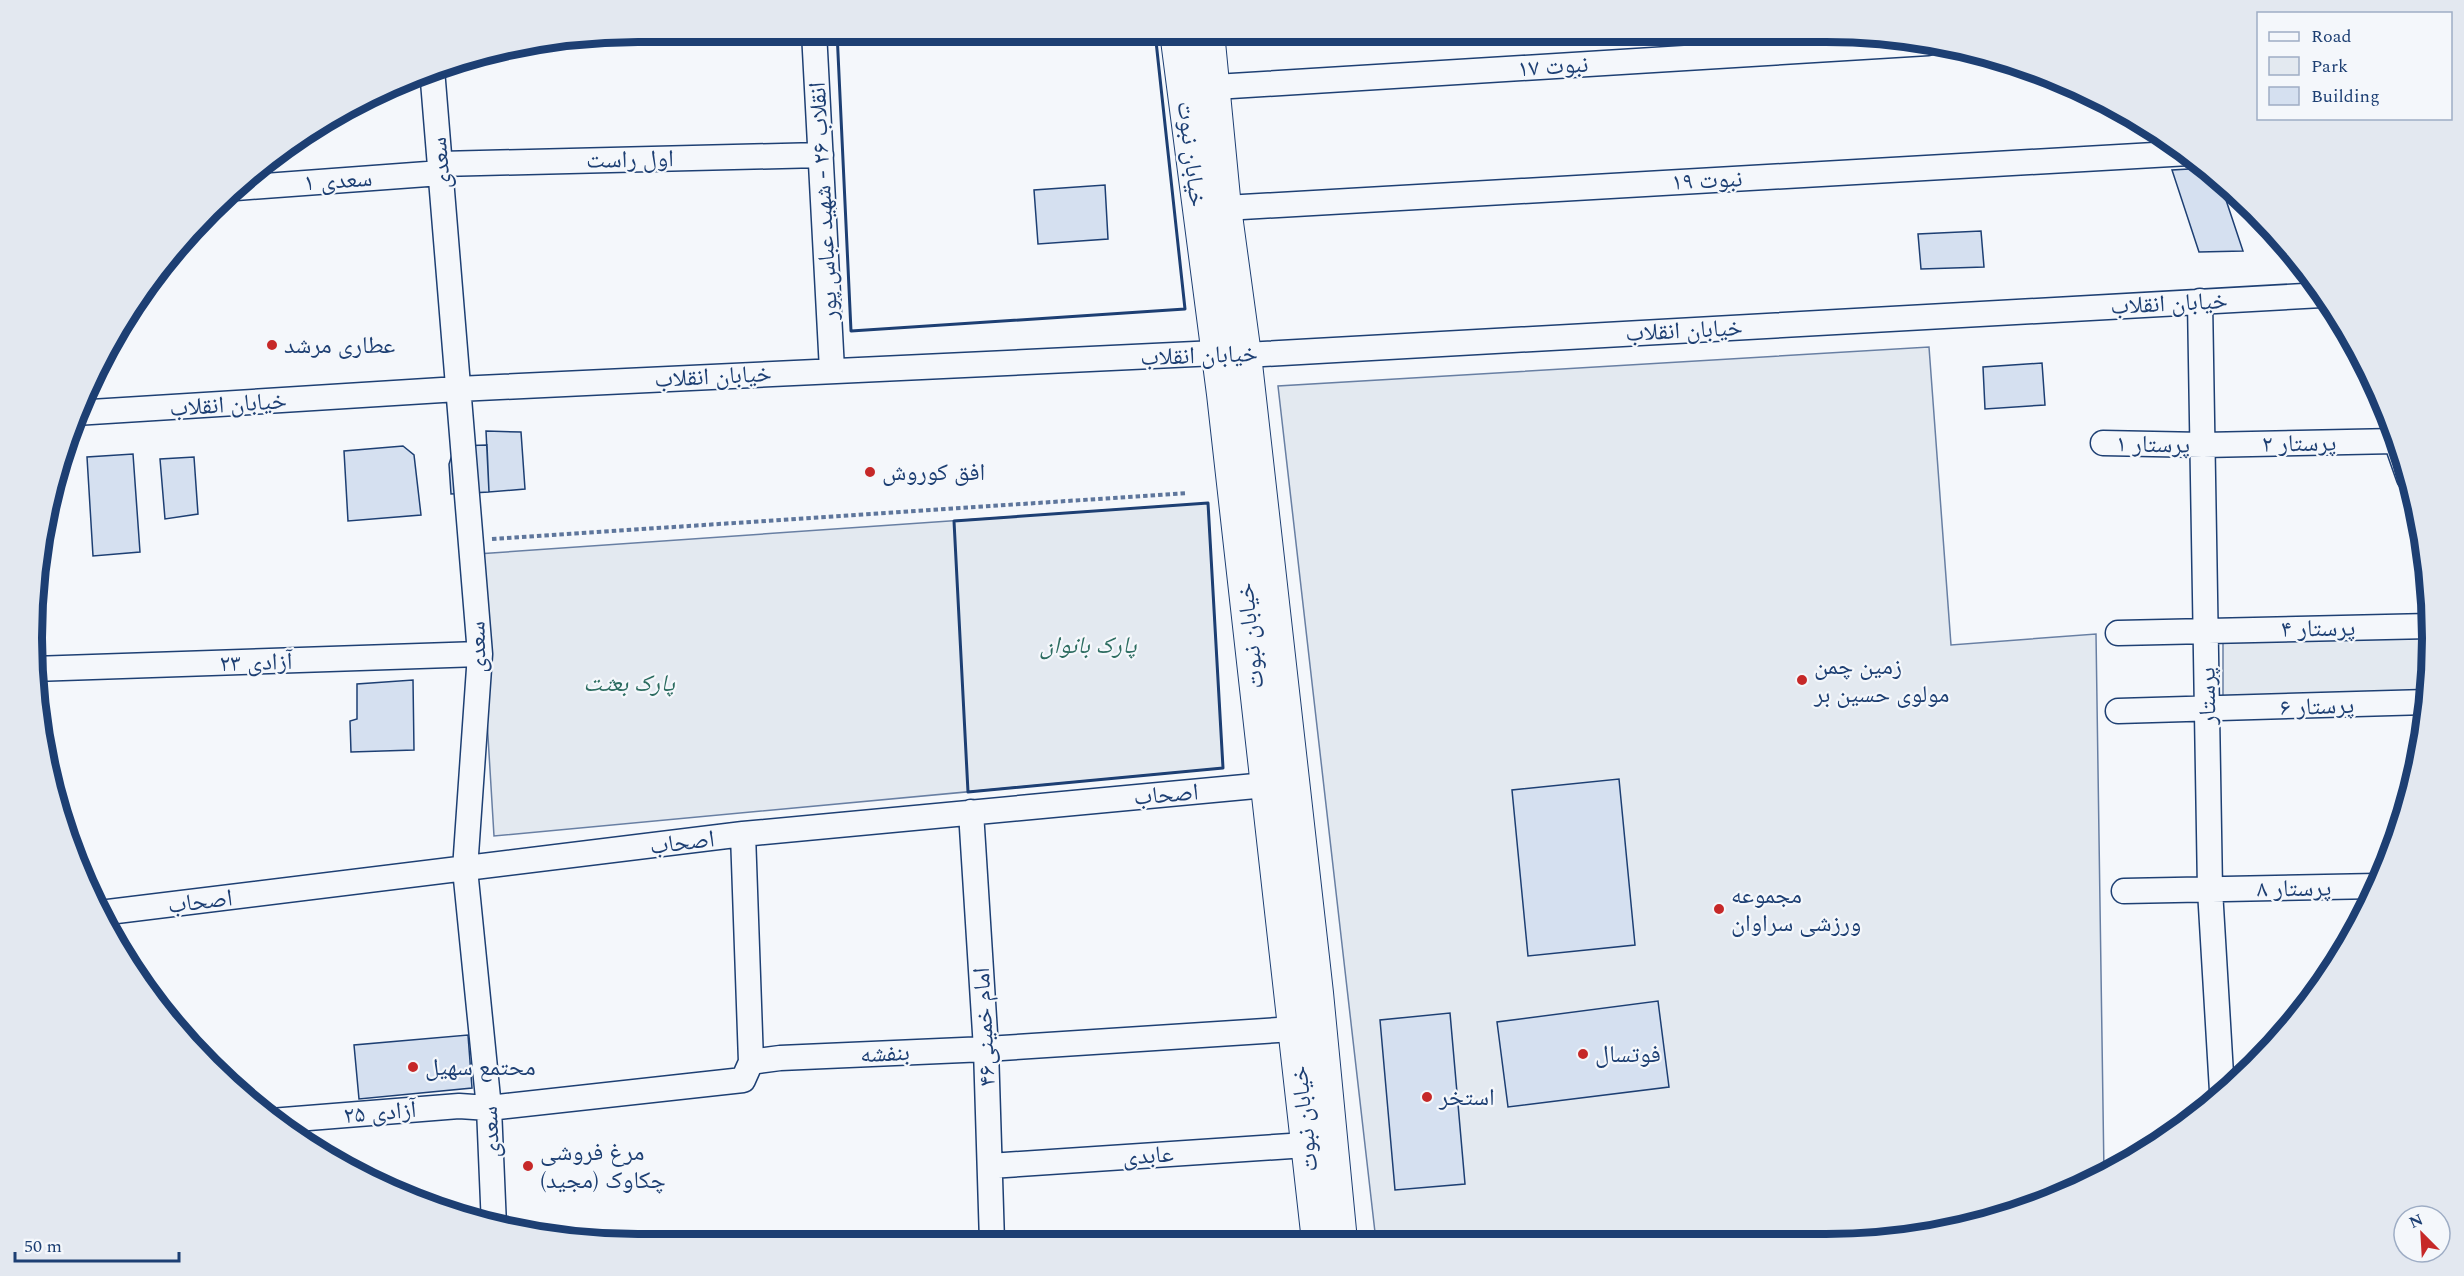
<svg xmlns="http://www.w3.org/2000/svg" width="2464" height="1276" font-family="Spectral,'Noto Naskh Arabic',serif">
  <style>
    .green { fill: #e3e9f0; stroke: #687fa3; stroke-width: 1.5 }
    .building { fill: #d5e0f0; stroke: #1d3f73; stroke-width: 1.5 }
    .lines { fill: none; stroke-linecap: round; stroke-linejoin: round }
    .minor-casing { stroke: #1d3f73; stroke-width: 27 }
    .major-casing { stroke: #1d3f73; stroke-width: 34 }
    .path { stroke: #5e769c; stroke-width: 4; stroke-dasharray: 4.5 3; stroke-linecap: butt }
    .minor { stroke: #f4f7fb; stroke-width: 24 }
    .major { stroke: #f4f7fb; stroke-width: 32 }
    .wall { stroke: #1d3f73; stroke-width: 3 }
    .poi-dot { fill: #c62828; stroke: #f4f7fb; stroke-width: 2 }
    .labels { text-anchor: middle; stroke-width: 4.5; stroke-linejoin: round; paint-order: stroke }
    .street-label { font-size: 24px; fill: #1d3f73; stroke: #f4f7fb }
    .poi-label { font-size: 24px; fill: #1d3f73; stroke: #f4f7fb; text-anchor: start }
    .park-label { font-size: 24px; font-style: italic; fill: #2c6c60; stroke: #f4f7fb }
    .rim { fill: none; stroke: #1d3f73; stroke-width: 8 }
  </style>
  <rect width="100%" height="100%" fill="#f4f7fb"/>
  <path class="green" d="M1929,347L1951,645L2096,634L2104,1174L2058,1198L1906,1239L1376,1241L1278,386Z
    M1208,503L1223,768L494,836L477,554Z
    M2430,637L2431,678L2429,692L2223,699V641Z"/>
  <path class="building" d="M2207,168L2219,179L2243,251L2199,252L2172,170Z
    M1105,185L1108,239L1038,244L1034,190Z
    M1981,231L1984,267L1921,269L1918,234Z
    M2042,363L2045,405L1985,409L1983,367Z
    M486,431L521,432L525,489L489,492Z
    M487,445L489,492L451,494L449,464L455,446Z
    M403,446L414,455L421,515L348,521L344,451Z
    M133,454L140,552L93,556L87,457Z
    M194,457L198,514L165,519L160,459Z
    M413,680L414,750L351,752L350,721L357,719V684Z
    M1619,779L1635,945L1528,956L1512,790Z
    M1658,1001L1669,1087L1508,1107L1497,1022Z
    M1450,1013L1465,1184L1395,1190L1380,1020Z
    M468,1035L472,1088L359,1099L354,1045Z"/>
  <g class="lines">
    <defs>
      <path id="minor" d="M814,32L832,370
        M432,69L480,654L465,869L489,1108L494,1226
        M1215,87L1928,43
        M440,164L821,155
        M236,188L441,173
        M1225,208L2189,153
        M2200,301L2210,890L2222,1091
        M75,413L458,389L1216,353L1245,355L2322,295
        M2103,443L2203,445L2396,441L2409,478
        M2118,633L2430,626
        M33,669L480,654
        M2118,711L2427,702
        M971,812L986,1049L992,1242
        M743,834L751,1062
        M2124,891L2377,886
        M100,913L743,834L1266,785
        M271,1121L459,1106L489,1108L743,1080L751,1062L780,1058L986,1049L1294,1029
        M990,1166L1306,1145"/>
      <path id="major" d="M1176,32L1223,394L1318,1241
        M1208,32L1225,208L1245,355L1317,993L1341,1241"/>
    </defs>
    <use href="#minor" class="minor-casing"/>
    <use href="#major" class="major-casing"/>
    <path class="path" d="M492,539L1188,493"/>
    <use href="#minor" class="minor"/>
    <use href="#major" class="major"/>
    <path class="wall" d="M837,32L851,331L1185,309L1155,32
      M1208,503L1223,768L968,792L954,521Z"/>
  </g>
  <g class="poi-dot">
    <circle cx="272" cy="345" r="6"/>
    <circle cx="870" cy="472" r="6"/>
    <circle cx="1802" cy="680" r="6"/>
    <circle cx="1719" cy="909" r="6"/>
    <circle cx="1583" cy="1054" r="6"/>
    <circle cx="413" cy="1067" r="6"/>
    <circle cx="1427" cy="1097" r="6"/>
    <circle cx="528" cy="1166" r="6"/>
  </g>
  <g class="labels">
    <g class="street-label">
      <text transform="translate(1553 66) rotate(-4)" y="8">نبوت ۱۷</text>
      <text transform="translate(1192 154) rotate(83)" y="8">خیابان نبوت</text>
      <text transform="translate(630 159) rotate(-1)" y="8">اول راست</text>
      <text transform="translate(440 163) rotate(-95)" y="8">سعدی</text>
      <text transform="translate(338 180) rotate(-4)" y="8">سعدی ۱</text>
      <text transform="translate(1707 180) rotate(-3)" y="8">نبوت ۱۹</text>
      <text transform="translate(823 201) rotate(-93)" y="8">انقلاب ۲۶ - شهید عباس پور</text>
      <text transform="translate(2169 303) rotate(-3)" y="8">خیابان انقلاب</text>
      <text transform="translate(1684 330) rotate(-3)" y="8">خیابان انقلاب</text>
      <text transform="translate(1199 355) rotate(-2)" y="8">خیابان انقلاب</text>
      <text transform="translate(713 376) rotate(-3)" y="8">خیابان انقلاب</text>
      <text transform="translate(228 404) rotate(-4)" y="8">خیابان انقلاب</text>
      <text transform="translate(2299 443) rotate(-1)" y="8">پرستار ۲</text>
      <text transform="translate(2153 444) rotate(1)" y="8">پرستار ۱</text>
      <text transform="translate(2318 628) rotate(-1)" y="8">پرستار ۴</text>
      <text transform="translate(1250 636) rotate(-96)" y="8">خیابان نبوت</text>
      <text transform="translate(477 647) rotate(-91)" y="8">سعدی</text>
      <text transform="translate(256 662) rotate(-2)" y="8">آزادی ۲۳</text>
      <text transform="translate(2207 696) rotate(-91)" y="8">پرستار</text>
      <text transform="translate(2317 706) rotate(-2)" y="8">پرستار ۶</text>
      <text transform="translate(1166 794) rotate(-5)" y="8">اصحاب</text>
      <text transform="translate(682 842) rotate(-7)" y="8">اصحاب</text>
      <text transform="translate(2294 888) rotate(-1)" y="8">پرستار ۸</text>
      <text transform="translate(200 901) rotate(-7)" y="8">اصحاب</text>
      <text transform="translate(984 1027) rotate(-93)" y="8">امام خمینی۴۶</text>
      <text transform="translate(885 1053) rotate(-3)" y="8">بنفشه</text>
      <text transform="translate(380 1112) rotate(-5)" y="8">آزادی ۲۵</text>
      <text transform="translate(1304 1119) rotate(-96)" y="8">خیابان نبوت</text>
      <text transform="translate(490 1132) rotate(-93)" y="8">سعدی</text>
      <text transform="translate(1148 1155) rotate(-4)" y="8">عابدی</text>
    </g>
    <g class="poi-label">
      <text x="284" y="353">عطاری مرشد</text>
      <text x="882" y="480">افق کوروش</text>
      <text x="1814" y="674">زمین چمن<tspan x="1814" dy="28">مولوی حسین بر</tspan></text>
      <text x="1731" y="903">مجموعه<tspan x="1731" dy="28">ورزشی سراوان</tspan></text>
      <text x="1595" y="1062">فوتسال</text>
      <text x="425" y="1075">محتمع سهیل</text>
      <text x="1439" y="1105">استخر</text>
      <text x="540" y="1160">مرغ فروشی<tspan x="540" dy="28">چکاوک (مجید)</tspan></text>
    </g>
    <g class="park-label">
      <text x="1088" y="653">پارک بانوان</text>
      <text x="629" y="691">پارک بعثت</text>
    </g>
  </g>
  <path d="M0 0H2464V1276H0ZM638 42H1826A596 596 0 0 1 2422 638V638A596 596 0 0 1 1826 1234H638A596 596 0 0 1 42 638V638A596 596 0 0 1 638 42Z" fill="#e3e8f0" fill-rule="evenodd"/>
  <path class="rim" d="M638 42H1826A596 596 0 0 1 2422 638V638A596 596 0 0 1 1826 1234H638A596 596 0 0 1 42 638V638A596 596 0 0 1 638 42Z"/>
  <rect x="2257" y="12" width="195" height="108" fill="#f4f7fb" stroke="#9eadc5" stroke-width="1.5"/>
  <rect x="2269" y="32" width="30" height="9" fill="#f4f7fb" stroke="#9eadc5" stroke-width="1.5"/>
  <text x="2311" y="42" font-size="18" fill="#1d3f73">Road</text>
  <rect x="2269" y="57" width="30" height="18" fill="#e3e9f0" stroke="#9eadc5" stroke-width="1.5"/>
  <text x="2311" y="72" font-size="18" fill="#1d3f73">Park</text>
  <rect x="2269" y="87" width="30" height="18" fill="#d5e0f0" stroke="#9eadc5" stroke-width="1.5"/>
  <text x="2311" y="102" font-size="18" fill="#1d3f73">Building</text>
  <g transform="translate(2422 1234) rotate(336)"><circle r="28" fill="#f4f7fb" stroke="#9eadc5" stroke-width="1.5"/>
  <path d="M0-4.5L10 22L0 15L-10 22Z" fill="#c62828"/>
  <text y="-9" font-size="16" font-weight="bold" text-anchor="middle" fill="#1d3f73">N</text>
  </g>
  <path d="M15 1252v9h164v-9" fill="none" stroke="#1d3f73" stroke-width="3"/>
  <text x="24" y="1252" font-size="18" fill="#1d3f73" stroke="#f4f7fb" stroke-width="4.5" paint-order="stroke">50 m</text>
</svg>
